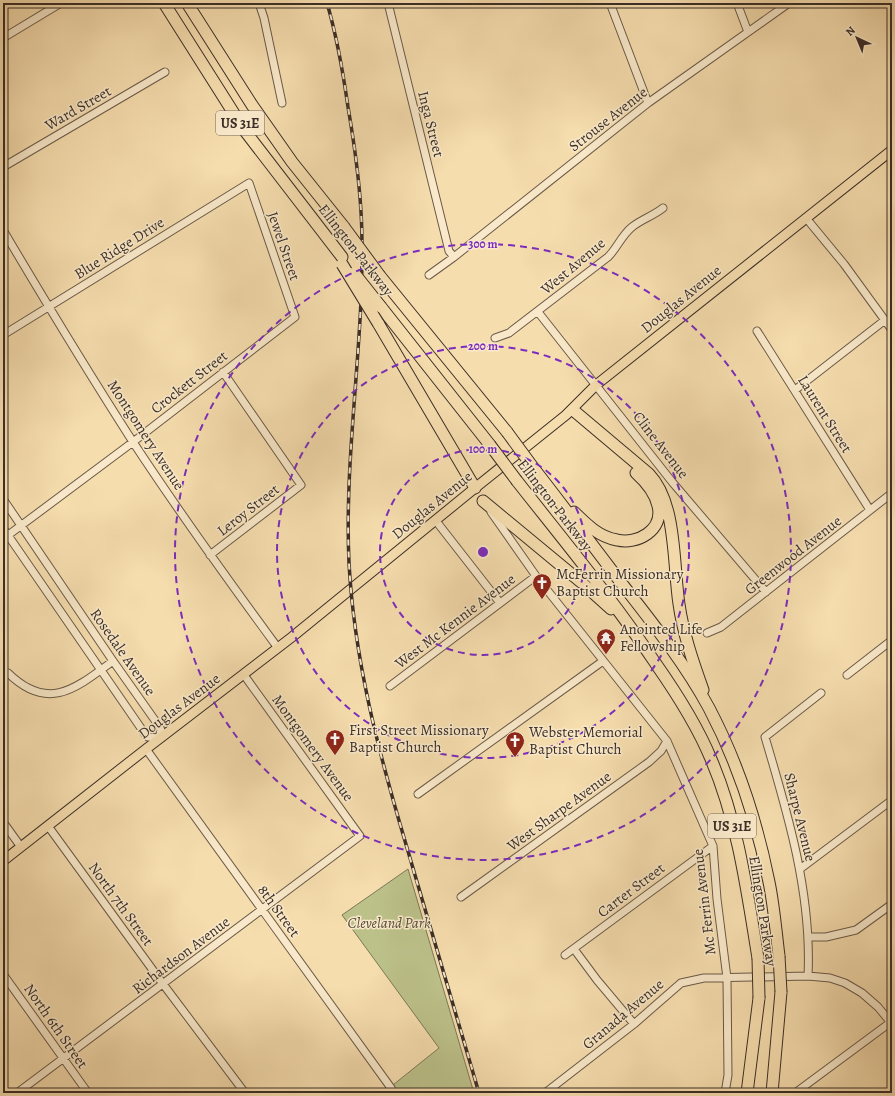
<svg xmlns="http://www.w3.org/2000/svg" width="895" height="1096" font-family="Alegreya,serif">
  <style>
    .green { fill: #bcc18a; stroke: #7c7858 }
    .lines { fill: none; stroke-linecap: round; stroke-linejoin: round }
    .minor-casing { stroke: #6a5a49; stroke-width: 9 }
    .major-casing { stroke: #3b2e27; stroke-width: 11 }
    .highway-casing { stroke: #3b2e27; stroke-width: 13 }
    .minor { stroke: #f9e9ca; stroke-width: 7 }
    .major { stroke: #f6ddae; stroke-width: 9 }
    .highway { stroke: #f6ddae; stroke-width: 11 }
    .rail-casing { stroke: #3b2e27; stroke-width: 3.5 }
    .rail { stroke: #f9e9ca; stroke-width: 2; stroke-dasharray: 6; stroke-linecap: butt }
    .highway-bridge-casing { stroke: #3b2e27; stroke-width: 13; stroke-linecap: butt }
    .highway-bridge { stroke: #f6ddae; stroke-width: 11 }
    .ring { fill: none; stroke: #7b2cbf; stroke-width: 2; stroke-dasharray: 7 5 }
    .labels { text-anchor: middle; stroke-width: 3; stroke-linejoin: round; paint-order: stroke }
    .shield { fill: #f9e9ca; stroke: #746658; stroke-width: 1 }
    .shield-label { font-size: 14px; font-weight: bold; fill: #3b2e27 }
    .street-label { font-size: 15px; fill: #3b2e27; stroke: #f9e9ca }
    .poi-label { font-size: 15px; fill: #3b2e27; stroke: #f9e9ca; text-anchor: start }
    .park-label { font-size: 15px; font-style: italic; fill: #554b3b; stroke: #f9e9ca }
    .centre { fill: #7b2cbf; stroke: #f9e9ca; stroke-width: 2 }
    .ring-label { font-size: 12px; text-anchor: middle; font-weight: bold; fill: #7b2cbf; stroke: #f9e9ca; stroke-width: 3; stroke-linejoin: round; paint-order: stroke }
  </style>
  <rect width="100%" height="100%" fill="#f6ddae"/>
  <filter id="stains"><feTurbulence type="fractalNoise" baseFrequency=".005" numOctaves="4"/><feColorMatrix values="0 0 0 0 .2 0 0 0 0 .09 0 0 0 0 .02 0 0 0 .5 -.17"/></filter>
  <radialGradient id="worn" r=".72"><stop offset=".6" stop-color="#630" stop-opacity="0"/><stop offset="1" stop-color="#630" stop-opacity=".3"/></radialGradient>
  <path class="green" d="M408,869L474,1093H383L439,1048L342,915Z"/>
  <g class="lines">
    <defs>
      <path id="minor" d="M259,3L264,18L282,103
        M388,3L449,251L454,257L648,103L789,3
        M610,3L648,103
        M737,3L748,32
        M3,38L61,3
        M3,167L165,72
        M806,218L844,264L892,330
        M3,230C45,301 88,372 133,442C179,512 228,580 278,648
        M429,275L454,257
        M538,312L673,483L766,592
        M757,331L870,510
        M3,335L249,183L295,317L133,442L3,539
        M495,338L509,333L608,257C618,247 621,236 632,227C642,219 653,216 663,208
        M795,390L885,320
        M3,499L113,661L159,726L161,730L159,738L148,737L145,734L3,528
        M491,512L536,576L667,741L713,846L717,899L727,978L728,1075L725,1093
        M436,521L500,603
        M210,555L301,485L223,372
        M707,633L721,627L892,493
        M8,673C48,712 75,689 113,661
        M847,675L892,640
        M390,686L536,576
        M146,749L391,1088L385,1093
        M418,794L603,661
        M3,822L21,847
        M48,826L163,984L245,1093
        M800,869L892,800
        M461,897L649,762L661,751L667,741
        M809,937H826L856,930L892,904
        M574,949L597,980L634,1024
        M565,955L713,846
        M3,974L88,1093
        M808,976C812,895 788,814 765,737L821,693
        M17,1093L360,836L244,675
        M545,1093L634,1024L681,983L704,978L808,976L830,978L845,983L862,993L878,1007L892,1024
        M795,1093L891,1022"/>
      <path id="major" d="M3,861L146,749L292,637L475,488L566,415L596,385L892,150"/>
      <path id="highway" d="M164,3L245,131L342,257
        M187,3L252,105L292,162L344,227
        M380,276L507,432
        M381,307L490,445
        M378,323L475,488
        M573,410L649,474C677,503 673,565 679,604C683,633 693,662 703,690
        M535,470C563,506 591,543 619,580C651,621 684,662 709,708C738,763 757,822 769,882C774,906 776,932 779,956
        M517,481C565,542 614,601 656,664C677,694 697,725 711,759C738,822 747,891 758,958
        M483,501L581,582L611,609
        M574,512C586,524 599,537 617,540C637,545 664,530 658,506C655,492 646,482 636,473
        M747,1093L759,998
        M772,1093L781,992"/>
    </defs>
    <use href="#minor" class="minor-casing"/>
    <use href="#major" class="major-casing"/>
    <use href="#highway" class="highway-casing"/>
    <use href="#minor" class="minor"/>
    <use href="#major" class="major"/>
    <use href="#highway" class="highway"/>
    <defs>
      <path id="rail" d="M327,3C337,37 343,72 348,107C354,142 359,177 361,212C363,242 362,272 361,301C357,389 345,475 349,563C354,658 378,750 405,841C429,925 455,1009 479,1093"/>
    </defs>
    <use href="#rail" class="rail-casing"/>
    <use href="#rail" class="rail"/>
    <defs>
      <path id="highway-bridge" d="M344,227L380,276
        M342,264L378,323
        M354,273L381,307
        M507,432L535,470
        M490,445L517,481
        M779,956L781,992
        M758,958L759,998"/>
    </defs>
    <use href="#highway-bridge" class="highway-bridge-casing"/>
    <use href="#highway-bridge" class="highway-bridge"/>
  </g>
  <g class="ring">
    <circle cx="483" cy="552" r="103"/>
    <circle cx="483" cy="552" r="206"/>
    <circle cx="483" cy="552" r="308"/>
  </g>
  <defs>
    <symbol id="church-pin" viewBox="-11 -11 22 30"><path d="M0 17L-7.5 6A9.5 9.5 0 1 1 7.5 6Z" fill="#8f2418" stroke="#f9e9ca"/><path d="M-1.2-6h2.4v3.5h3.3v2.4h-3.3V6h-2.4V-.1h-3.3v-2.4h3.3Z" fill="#fff"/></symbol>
    <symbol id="temple-pin" viewBox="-11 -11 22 30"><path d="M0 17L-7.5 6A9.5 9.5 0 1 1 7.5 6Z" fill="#8f2418" stroke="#f9e9ca"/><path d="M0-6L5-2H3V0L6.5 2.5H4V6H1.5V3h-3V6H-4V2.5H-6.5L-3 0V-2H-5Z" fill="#fff"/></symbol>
  </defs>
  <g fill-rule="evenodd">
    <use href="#church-pin" x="531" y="572" width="22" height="30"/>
    <use href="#temple-pin" x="595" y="627" width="22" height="30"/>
    <use href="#church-pin" x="324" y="728" width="22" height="30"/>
    <use href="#church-pin" x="504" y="730" width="22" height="30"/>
  </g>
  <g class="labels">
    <g class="shield">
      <rect x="216" y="111" width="48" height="24" rx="3"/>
      <rect x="708" y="814" width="48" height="24" rx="3"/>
    </g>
    <g class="shield-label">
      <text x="240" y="128">US 31E</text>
      <text x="732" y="831">US 31E</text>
    </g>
    <g class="street-label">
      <text transform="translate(78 108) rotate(-30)" y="5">Ward Street</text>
      <text transform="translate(608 119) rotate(-38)" y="5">Strouse Avenue</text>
      <text transform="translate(431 124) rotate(76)" y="5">Inga Street</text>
      <text transform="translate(284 246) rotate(71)" y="5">Jewel Street</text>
      <text transform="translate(119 248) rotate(-32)" y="5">Blue Ridge Drive</text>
      <text transform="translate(356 250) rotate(52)" y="5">Ellington Parkway</text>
      <text transform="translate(573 266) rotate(-40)" y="5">West Avenue</text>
      <text transform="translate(681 299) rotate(-39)" y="5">Douglas Avenue</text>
      <text transform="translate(189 382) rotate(-38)" y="5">Crockett Street</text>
      <text transform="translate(825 414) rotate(58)" y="5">Laurent Street</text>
      <text transform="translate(146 435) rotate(57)" y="5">Montgomery Avenue</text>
      <text transform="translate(661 445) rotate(52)" y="5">Cline Avenue</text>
      <text transform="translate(432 505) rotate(-39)" y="5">Douglas Avenue</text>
      <text transform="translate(555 505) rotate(52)" y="5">Ellington Parkway</text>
      <text transform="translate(248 510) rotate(-38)" y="5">Leroy Street</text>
      <text transform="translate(793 555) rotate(-38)" y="5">Greenwood Avenue</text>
      <text transform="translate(455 621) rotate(-37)" y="5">West Mc Kennie Avenue</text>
      <text transform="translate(123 652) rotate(55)" y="5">Rosedale Avenue</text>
      <text transform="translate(179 706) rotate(-37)" y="5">Douglas Avenue</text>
      <text transform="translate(313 748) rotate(54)" y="5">Montgomery Avenue</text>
      <text transform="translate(559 811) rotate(-36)" y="5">West Sharpe Avenue</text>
      <text transform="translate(800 817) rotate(76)" y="5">Sharpe Avenue</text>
      <text transform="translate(631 890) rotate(-37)" y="5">Carter Street</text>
      <text transform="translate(704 902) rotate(-97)" y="5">Mc Ferrin Avenue</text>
      <text transform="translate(121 904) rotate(54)" y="5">North 7th Street</text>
      <text transform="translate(279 911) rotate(54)" y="5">8th Street</text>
      <text transform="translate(763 911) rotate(81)" y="5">Ellington Parkway</text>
      <text transform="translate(181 955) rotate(-37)" y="5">Richardson Avenue</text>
      <text transform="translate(623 1014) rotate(-40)" y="5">Granada Avenue</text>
      <text transform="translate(56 1026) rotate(55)" y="5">North 6th Street</text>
    </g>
    <g class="poi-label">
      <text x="556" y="579">McFerrin Missionary<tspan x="556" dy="17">Baptist Church</tspan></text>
      <text x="620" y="634">Anointed Life<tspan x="620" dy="17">Fellowship</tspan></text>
      <text x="349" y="735">First Street Missionary<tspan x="349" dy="17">Baptist Church</tspan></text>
      <text x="529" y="737">Webster Memorial<tspan x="529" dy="17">Baptist Church</tspan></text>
    </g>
    <g class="park-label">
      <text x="389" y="928">Cleveland Park</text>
    </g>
  </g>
  <circle cx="483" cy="552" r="6" class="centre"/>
  <g class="ring-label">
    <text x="483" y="248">300 m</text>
    <text x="483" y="350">200 m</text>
    <text x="483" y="453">100 m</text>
  </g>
  <rect width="895" height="1096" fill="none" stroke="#f6ddae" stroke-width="16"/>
  <rect x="4" y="4" width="887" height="1088" fill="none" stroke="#3b2e27" stroke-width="2"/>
  <rect x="8" y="8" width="879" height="1080" fill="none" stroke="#3b2e27"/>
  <g transform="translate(857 38) rotate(316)" stroke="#f9e9ca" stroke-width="3" paint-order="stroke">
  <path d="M0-3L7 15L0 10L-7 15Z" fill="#3b2e27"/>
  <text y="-6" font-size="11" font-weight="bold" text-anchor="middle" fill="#3b2e27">N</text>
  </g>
  <rect width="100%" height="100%" filter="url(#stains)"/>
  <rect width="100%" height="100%" fill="url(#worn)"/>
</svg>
